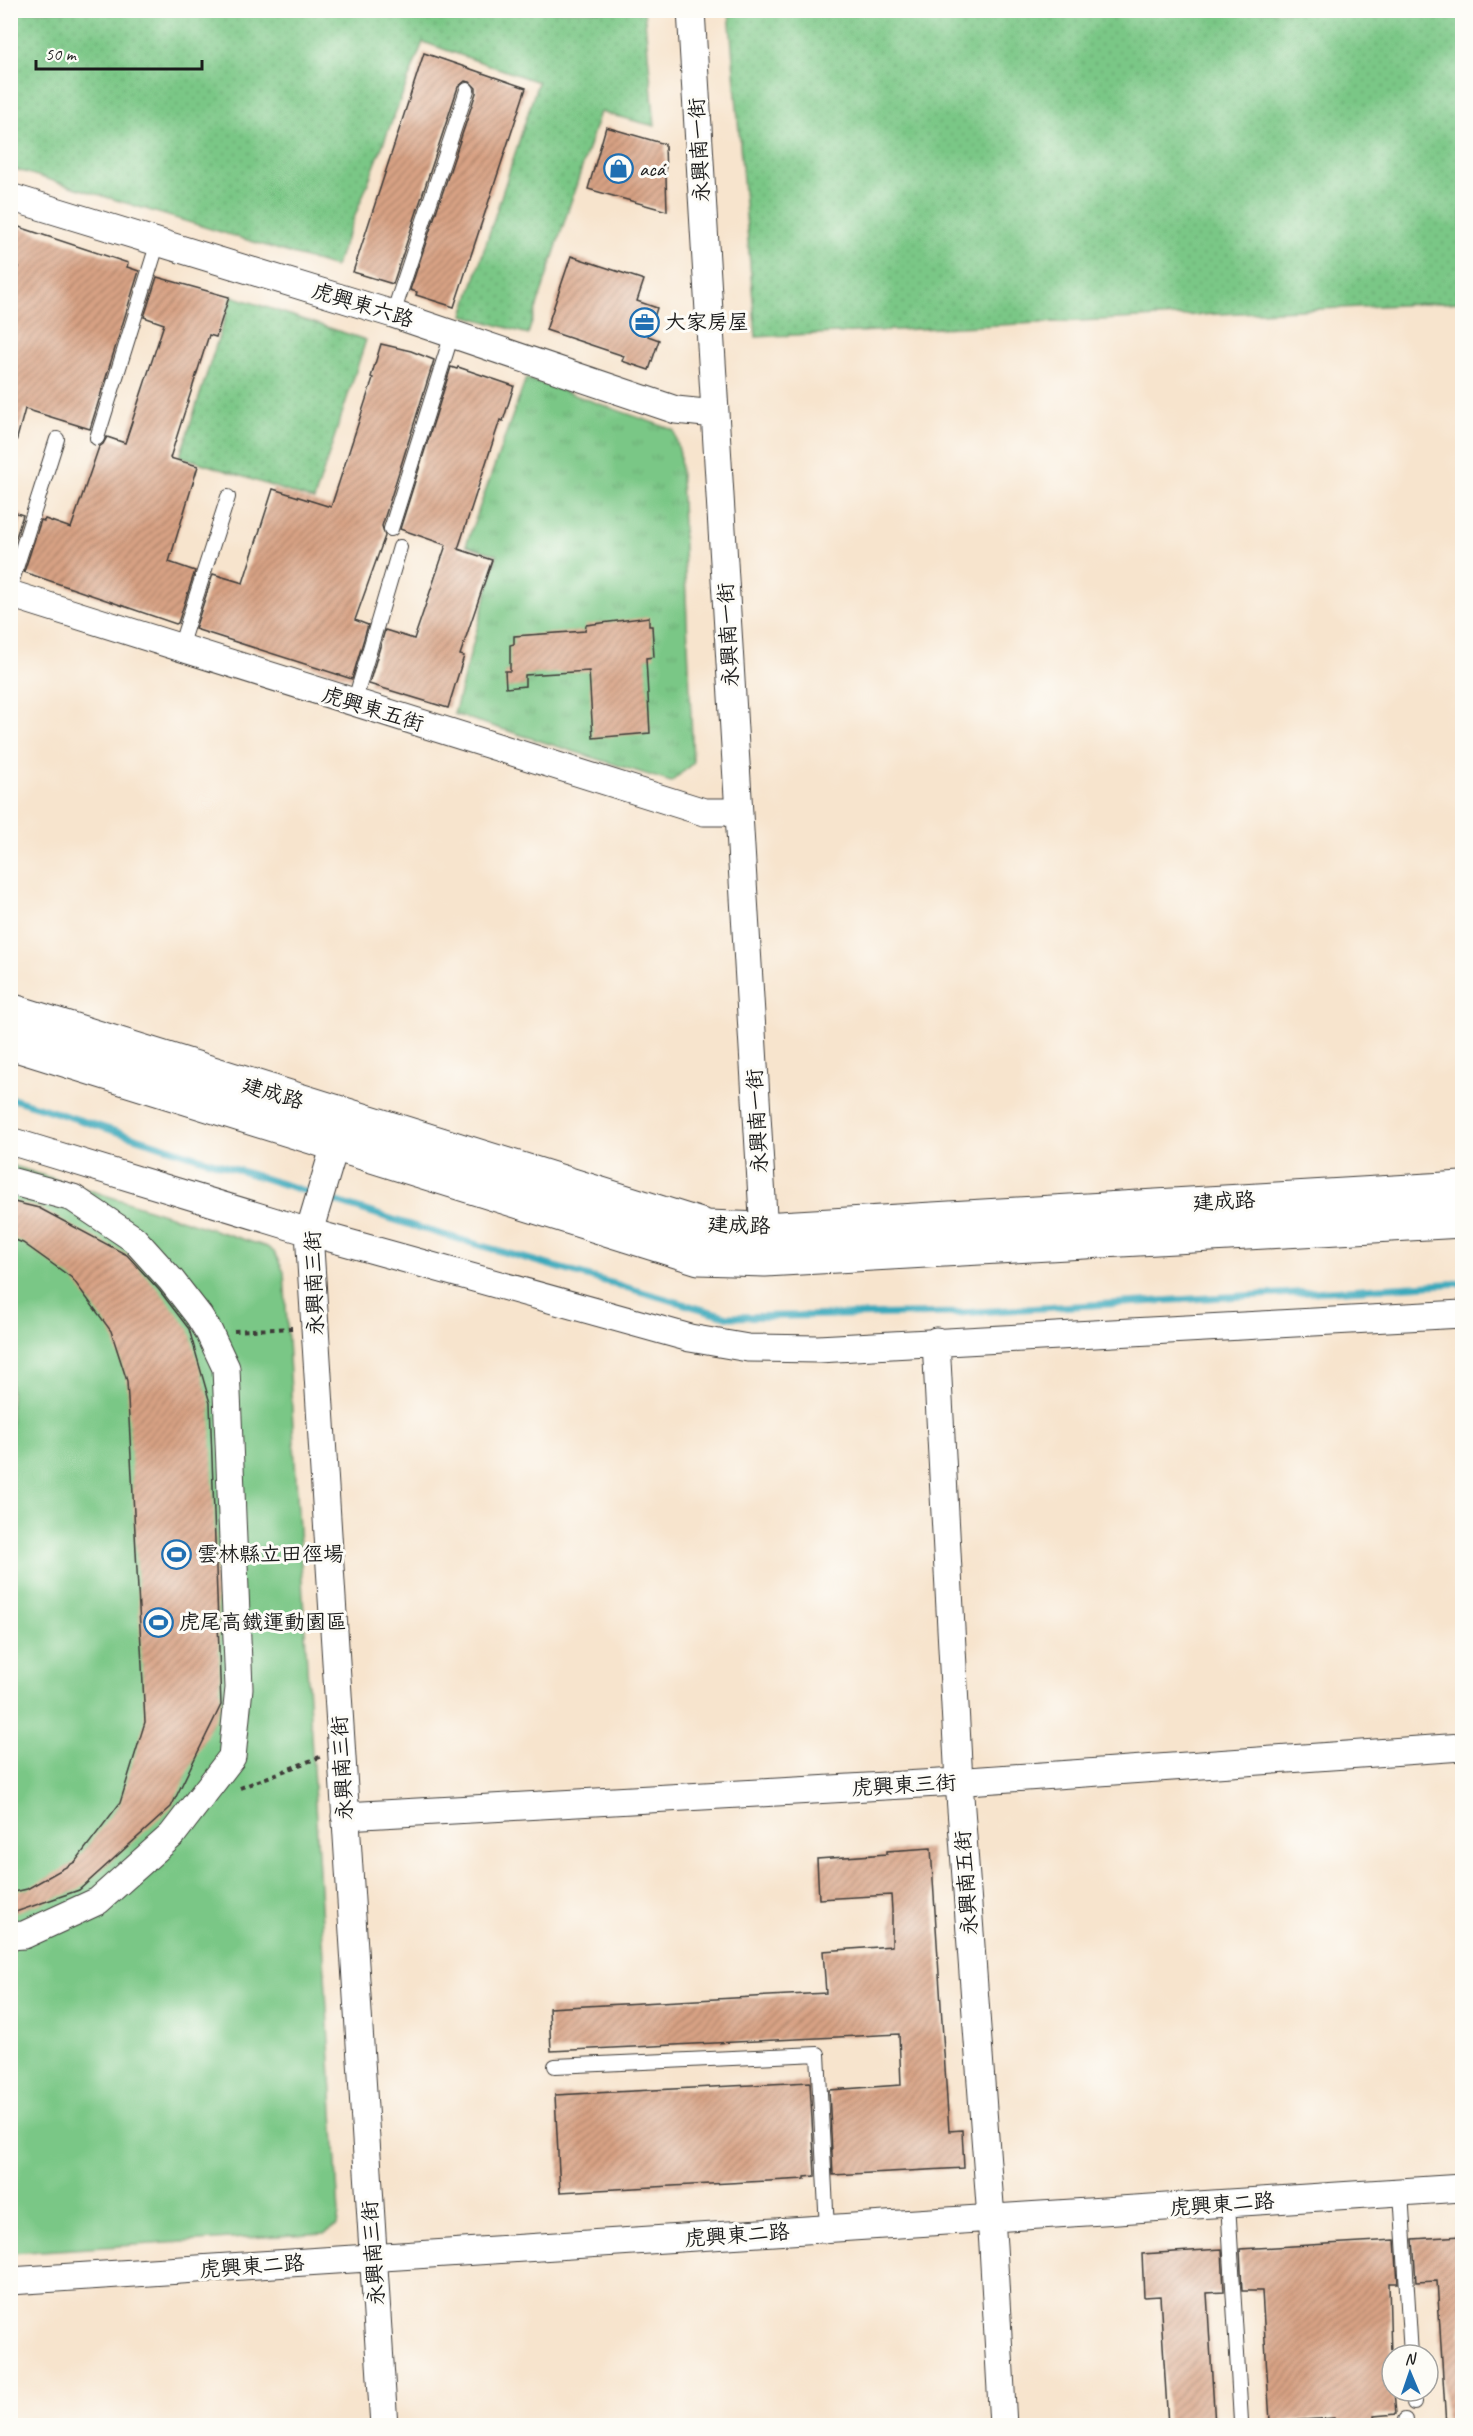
<svg xmlns="http://www.w3.org/2000/svg" width="1473" height="2436" font-family="Caveat,'LXGW WenKai TC',sans-serif">
  <style>
    .grass { fill: url(#grass-dots); stroke: #4b7251; stroke-width: 1.5 }
    .park { fill: url(#park-tufts); stroke: #4b7251; stroke-width: 1.5 }
    .garden { fill: #7ac786; stroke: #4b7251; stroke-width: 1.5 }
    .lines { fill: none; stroke-linecap: round; stroke-linejoin: round }
    .stream { stroke: #3ba9bb; stroke-width: 7 }
    .building { fill: url(#building-hatch) }
    .lane-casing { stroke: #3d3a37; stroke-width: 16 }
    .street-casing { stroke: #3d3a37; stroke-width: 29 }
    .secondary-casing { stroke: #3d3a37; stroke-width: 35 }
    .path { stroke: #3d3a37; stroke-width: 4; stroke-dasharray: 4.5 4.5; stroke-linecap: butt }
    .lane { stroke: #fff; stroke-width: 14 }
    .street { stroke: #fff; stroke-width: 27 }
    .secondary { stroke: #fff; stroke-width: 33 }
    .labels { text-anchor: middle; stroke-width: 6; stroke-linejoin: round; paint-order: stroke }
    .street-label { font-size: 21px; fill: #1c1c1c; stroke: #fdfcf7 }
    .poi-label { font-size: 21px; fill: #1c1c1c; stroke: #fdfcf7; text-anchor: start }
  </style>
  <defs>
    <pattern id="grass-dots" width="8" height="8" patternUnits="userSpaceOnUse" patternTransform="scale(1.5)"><rect width="8" height="8" fill="#7ac786"/><path d="M2 2h.1M6 6h.1" fill="none" stroke="#69aa73" stroke-width="1.8" stroke-linecap="round"/></pattern>
    <pattern id="park-tufts" width="24" height="20" patternUnits="userSpaceOnUse" patternTransform="scale(1.5)"><rect width="24" height="20" fill="#7ac786"/><path d="M3 7l-1-3M5 7V3M7 7l1-3M15 17l-1-3M17 17v-4M19 17l1-3" fill="none" stroke="#69aa73"/></pattern>
    <pattern id="building-hatch" width="6" height="6" patternUnits="userSpaceOnUse" patternTransform="scale(1.5)"><rect width="6" height="6" fill="#d8a284"/><path d="M-1 1l2-2M0 6l6-6M5 7l2-2" fill="none" stroke="#ae836b"/></pattern>
  </defs>
  <rect width="100%" height="100%" fill="#fdfcf7"/>
  <filter id="ink" filterUnits="userSpaceOnUse"><feTurbulence type="fractalNoise" baseFrequency=".0167" numOctaves="2"/><feDisplacementMap in="SourceGraphic" scale="12" xChannelSelector="R" yChannelSelector="G"/><feConvolveMatrix kernelMatrix="1 2 1 2 8 2 1 2 1" color-interpolation-filters="sRGB"/></filter>
  <filter id="wash" filterUnits="userSpaceOnUse"><feTurbulence type="fractalNoise" baseFrequency=".008" numOctaves="4" result="noise"/><feDisplacementMap in="SourceGraphic" scale="24" xChannelSelector="R" yChannelSelector="G"/><feGaussianBlur stdDeviation="1.35" result="paint"/><feColorMatrix in="noise" values="0 0 0 0 0 0 0 0 0 0 0 0 0 0 0 0 0 1.4 0 .05"/><feComposite in="paint" operator="in"/></filter>
  <g filter="url(#wash)">
    <rect width="100%" height="100%" fill="#f7e4cd"/>
    <path class="grass" d="M10,11H644L655,126L600,112L528,334L463,315L538,82L423,42L335,267L11,168Z
      M729,11H1462V302L756,337Z
      M232,296L366,340L314,500L180,456Z"/>
    <path class="park" d="M526,378L674,430L680,454L693,763L671,782L454,714L497,555L466,545Z"/>
    <path class="garden" d="M11,1165L267,1247L274,1252L284,1272L339,2214L337,2226L325,2233L11,2253Z"/>
    <g class="lines">
      <path class="stream" d="M10,1098L314,1194
        M325,1198L420,1228L729,1317L959,1313L1462,1283"/>
    </g>
    <g id="blocks">
      <path class="building" d="M424,53L526,88L454,307L416,295L417,292L410,290L476,93V88L470,82L465,81L458,87L393,284L353,272Z
        M606,127L665,144L667,211L588,189Z
        M10,224L128,263L127,267L139,271L90,429L25,409L16,442L10,441V292L19,267L10,264Z
        M571,256L644,280L637,301L657,308L648,336L659,340L649,370L622,361L624,356L546,330Z
        M157,277L229,297L216,337L209,335L170,458L198,466L169,562L195,571L178,623L176,624L24,572L41,520L44,521L45,519L71,528L99,447L103,444L107,437L125,443L164,324L144,317Z
        M381,344L411,351L434,360L382,526L385,536L355,620L368,625L352,679L195,629L213,574L243,583L273,489L331,507L373,378L371,377Z
        M451,367L457,369L458,367L514,386L503,421L500,420L458,549L492,560L460,655L464,656L448,708L369,684L385,630L414,639L446,545L400,529Z
        M10,511L23,515L10,556Z
        M649,617V626H652L654,657L646,658L650,733L593,738L589,671L525,675V686L506,688L505,671H510V645L514,644V636L585,631L586,625Z
        M10,1201L39,1208L127,1255L159,1290L189,1329L210,1403L221,1705L171,1807L79,1890L10,1914V1893L27,1889L75,1862L120,1803L145,1722L127,1381L111,1331L72,1278L23,1243L10,1238Z
        M931,1848L949,2131L962,2130L964,2168L833,2175L829,2090L901,2085L899,2034L551,2051L549,2008L826,1993L823,1951L892,1946V1910L891,1895L819,1899L817,1859L887,1854V1851Z
        M810,2082L815,2176L805,2177V2179L560,2192L555,2095Z
        M1462,2236V2426H1446L1437,2281L1416,2282L1413,2239Z
        M1395,2240L1398,2283H1389L1392,2391H1394L1396,2414L1374,2416V2426H1334V2418L1270,2422L1262,2291H1242L1240,2249Z
        M1222,2249L1224,2292L1207,2293L1215,2426H1168L1160,2296L1144,2297L1142,2254Z"/>
    </g>
  </g>
  <g filter="url(#ink)">
    <use href="#blocks" fill-opacity="0" stroke="#3d3a37" stroke-width="1.5"/>
    <g class="lines">
      <defs>
        <path id="lane" d="M393,314L467,90
          M97,438L158,242
          M391,529L452,334
          M10,587L57,439
          M180,647L228,497
          M354,703L400,547
          M555,2066L818,2054L827,2229
          M1401,2192L1411,2355
          M1228,2203L1241,2421
          M1414,2391V2403
          M1405,2420V2426"/>
        <path id="street" d="M691,10L765,1249
          M10,197L393,314L676,410L715,414
          M10,594L704,812H739
          M343,1127L332,1155L309,1232L384,2426
          M10,1141L309,1232L690,1338L748,1348L818,1349L1462,1314
          M10,1181L73,1198L134,1239L171,1280L199,1316L209,1332L226,1368L239,1688L232,1757L172,1835L98,1901L24,1935L10,1936
          M936,1341L959,1782L993,2246L1003,2426
          M345,1816L939,1783L1462,1747
          M10,2281L1462,2188"/>
        <path id="secondary" d="M10,1010L707,1227L763,1229L1462,1188
          M10,1043L699,1258L765,1260L1462,1221"/>
      </defs>
      <use href="#lane" class="lane-casing"/>
      <use href="#street" class="street-casing"/>
      <use href="#secondary" class="secondary-casing"/>
      <path class="path" d="M234,1331L292,1328
        M240,1788L320,1757"/>
      <use href="#lane" class="lane"/>
      <use href="#street" class="street"/>
      <use href="#secondary" class="secondary"/>
    </g>
  </g>
  <defs>
    <symbol id="shop-ring" viewBox="-11 -11 22 22"><circle r="9.5" fill="#fdfcf7" stroke="#1f6fb2" stroke-width="1.5"/><path d="M-5-2.5h2.3a2.7 3.5 0 0 1 5.4 0H5L5.5 6h-11ZM-1.5-2.5h3a1.5 2.3 0 0 0-3 0Z" fill="#1f6fb2"/></symbol>
    <symbol id="office-ring" viewBox="-11 -11 22 22"><circle r="9.5" fill="#fdfcf7" stroke="#1f6fb2" stroke-width="1.5"/><path d="M-6-3h4V-5.5h4V-3h4V5H-6ZM-1-4.5V-3h2v-1.5ZM-6 0V1H6V0Z" fill="#1f6fb2"/></symbol>
    <symbol id="stadium-ring" viewBox="-11 -11 22 22"><circle r="9.5" fill="#fdfcf7" stroke="#1f6fb2" stroke-width="1.5"/><path d="M0-5a6.5 5 0 1 0 0 10a6.5 5 0 1 0 0-10ZM-3.5-1.8h7v3.6h-7Z" fill="#1f6fb2"/></symbol>
  </defs>
  <g fill-rule="evenodd">
    <use href="#shop-ring" x="602" y="152" width="33" height="33"/>
    <use href="#office-ring" x="628" y="306" width="33" height="33"/>
    <use href="#stadium-ring" x="160" y="1538" width="33" height="33"/>
    <use href="#stadium-ring" x="142" y="1606" width="33" height="33"/>
  </g>
  <g class="labels">
    <g class="street-label">
      <text transform="translate(699 150) rotate(-93)" y="7">永興南一街</text>
      <text transform="translate(363 305) rotate(17)" y="7">虎興東六路</text>
      <text transform="translate(728 635) rotate(-93)" y="7">永興南一街</text>
      <text transform="translate(373 709) rotate(17)" y="7">虎興東五街</text>
      <text transform="translate(273 1093) rotate(17)" y="7">建成路</text>
      <text transform="translate(757 1121) rotate(-93)" y="7">永興南一街</text>
      <text transform="translate(1224 1201) rotate(-3)" y="7">建成路</text>
      <text transform="translate(739 1225) rotate(2)" y="7">建成路</text>
      <text transform="translate(314 1283) rotate(-92)" y="7">永興南三街</text>
      <text transform="translate(342 1768) rotate(-93)" y="7">永興南三街</text>
      <text transform="translate(904 1785) rotate(-3)" y="7">虎興東三街</text>
      <text transform="translate(966 1883) rotate(-94)" y="7">永興南五街</text>
      <text transform="translate(1222 2204) rotate(-4)" y="7">虎興東二路</text>
      <text transform="translate(737 2235) rotate(-4)" y="7">虎興東二路</text>
      <text transform="translate(373 2253) rotate(-94)" y="7">永興南三街</text>
      <text transform="translate(252 2266) rotate(-4)" y="7">虎興東二路</text>
    </g>
    <g class="poi-label">
      <text x="639" y="176">acá</text>
      <text x="665" y="329">大家房屋</text>
      <text x="197" y="1561">雲林縣立田徑場</text>
      <text x="179" y="1629">虎尾高鐵運動園區</text>
    </g>
  </g>
  <rect width="1473" height="2436" fill="none" stroke="#fdfcf7" stroke-width="36"/>
  <g transform="translate(1410 2373) rotate(358)"><circle r="28" fill="#fdfcf7" stroke="#a3a29f" stroke-width="1.5"/>
  <path d="M0-4.5L10 22L0 15L-10 22Z" fill="#1f6fb2"/>
  <text y="-9" font-size="16" font-weight="bold" text-anchor="middle" fill="#1c1c1c">N</text>
  </g>
  <path d="M36 60v9h166v-9" fill="none" stroke="#1c1c1c" stroke-width="3"/>
  <text x="45" y="60" font-size="18" fill="#1c1c1c" stroke="#fdfcf7" stroke-width="4.5" paint-order="stroke">50 m</text>
</svg>
